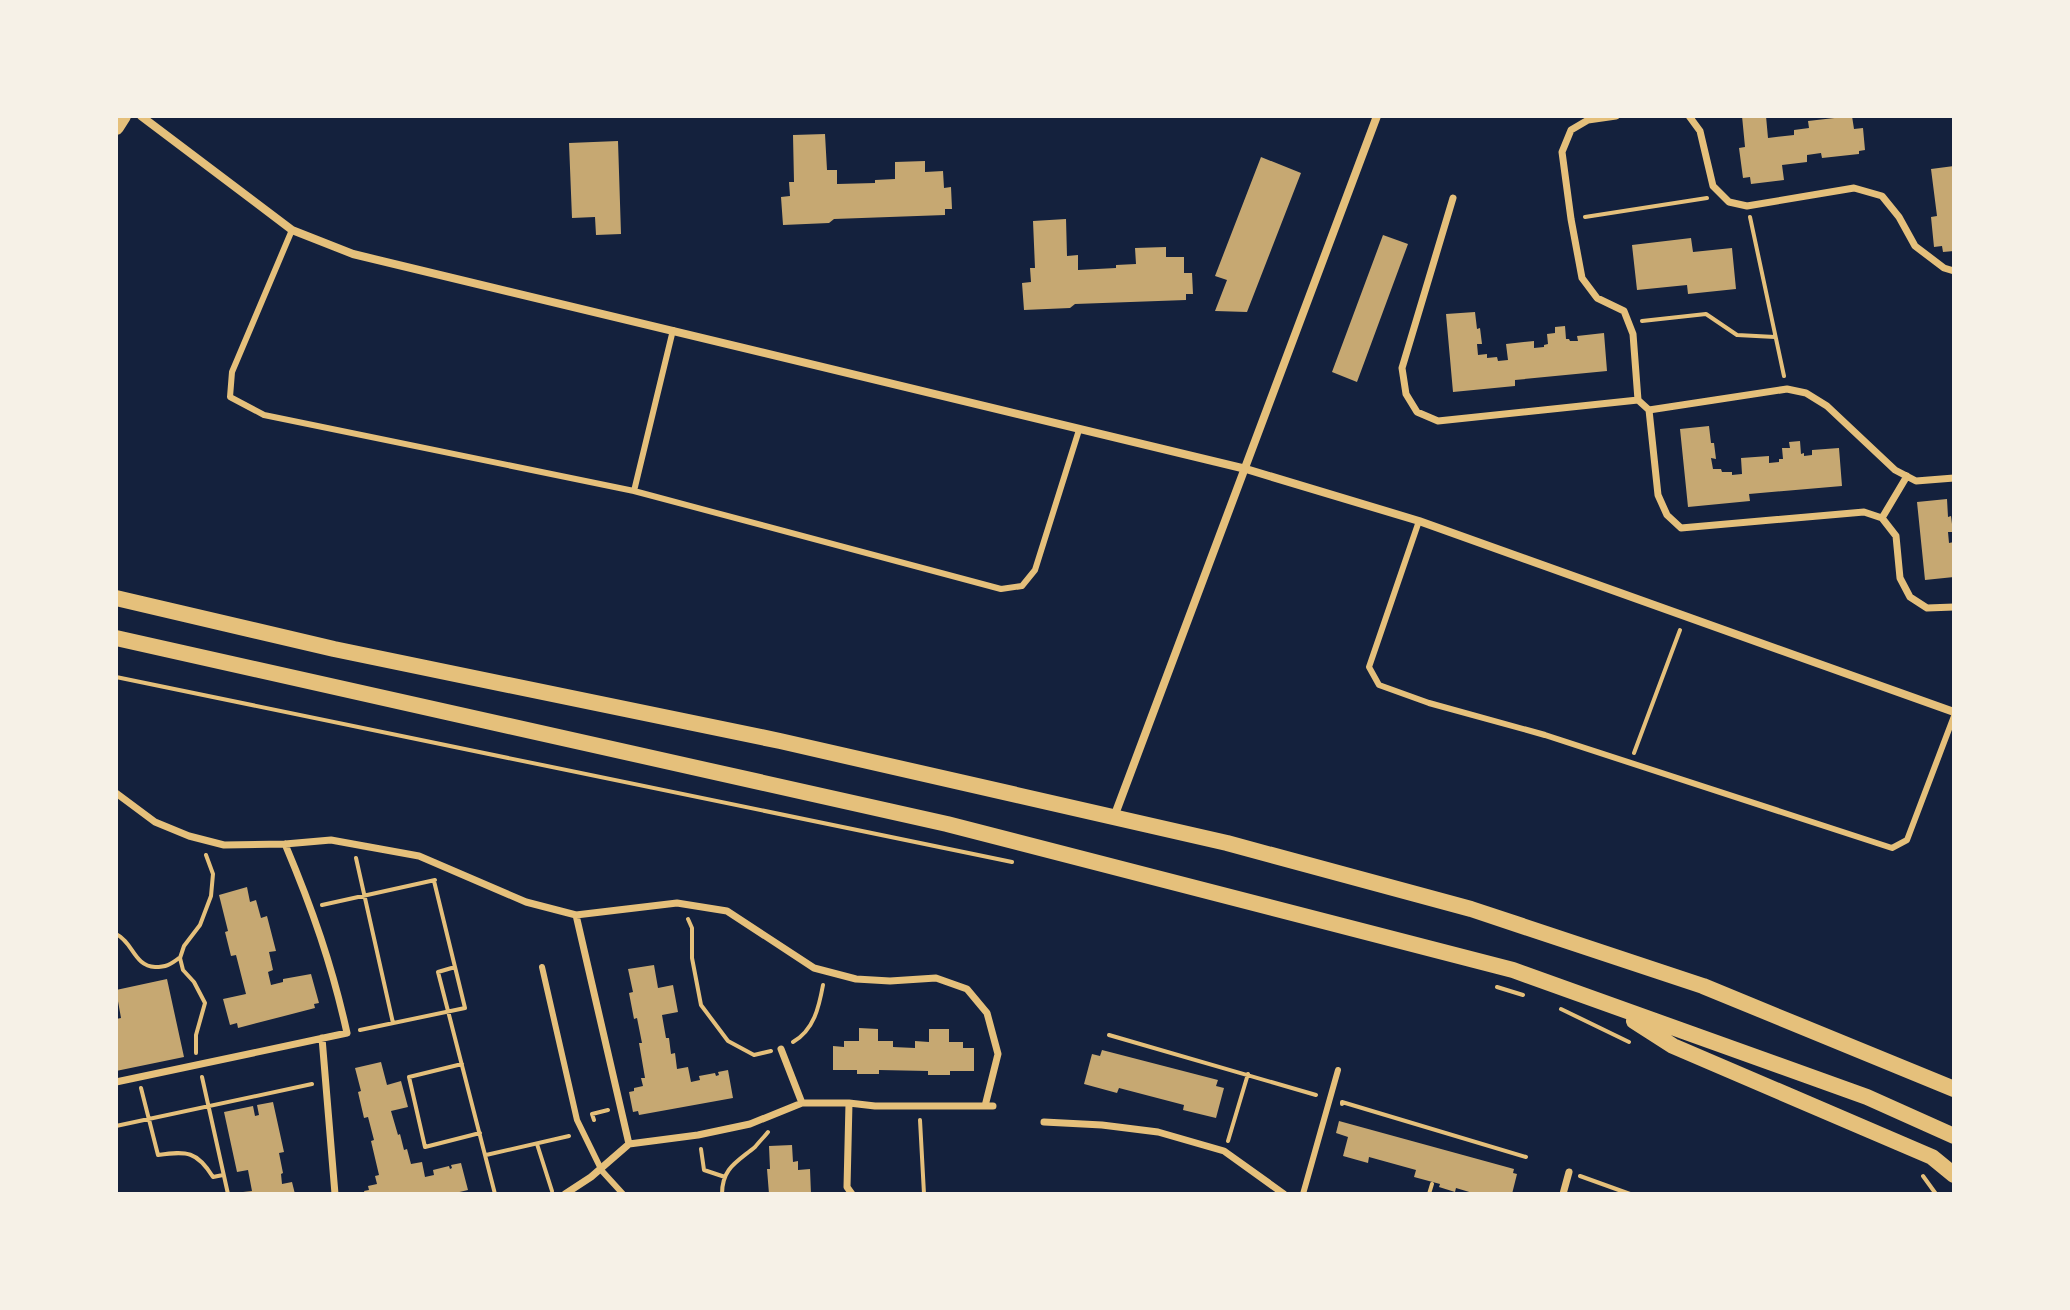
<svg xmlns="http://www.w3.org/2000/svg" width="2070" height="1310" font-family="Lato,sans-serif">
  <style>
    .building { fill: #c6a872 }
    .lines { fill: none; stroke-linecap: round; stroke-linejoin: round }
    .path { stroke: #e5c07b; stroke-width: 4 }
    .service { stroke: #e5c07b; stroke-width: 6 }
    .pedestrian { stroke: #e5c07b; stroke-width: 7 }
    .minor { stroke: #e5c07b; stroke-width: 8 }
    .secondary { stroke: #e5c07b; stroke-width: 16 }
  </style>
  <rect width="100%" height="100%" fill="#14213d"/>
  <path class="building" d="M1742,116H1766L1768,138L1794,135V130L1809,128L1808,121L1852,116L1854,129L1863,128L1865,150L1859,151V154L1822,158L1821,153L1807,155V162L1782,165L1784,180L1751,184L1750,177L1743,178L1739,148L1745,147Z
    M825,134L827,170H837V184L875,183V180L895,179V162L925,161V172L943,171L944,188L951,187L952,209H945V215L834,219L829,223L783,225L781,197L790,196L789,182H794L793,135Z
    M618,141L621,234L596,235L595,217L572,218L569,143Z
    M1261,157L1301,173L1247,312L1215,311L1227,280L1215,276Z
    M1954,166V251L1943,252L1942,246L1934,247L1931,217L1937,216L1931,169Z
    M1066,219L1067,256L1078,255V270L1116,268V265L1136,264L1135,248L1166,247V257H1184V273H1192L1193,294H1186V300L1075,304L1070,308L1024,310L1022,283L1031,282L1030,268H1035L1033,221Z
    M1383,235L1408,244L1357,382L1332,372Z
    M1691,238L1693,252L1732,248L1736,289L1688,294L1687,285L1637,290L1632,245Z
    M1475,312L1477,329L1480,328L1482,344H1477L1478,355L1487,354V358L1497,357L1498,361L1508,360L1506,344L1534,341V348L1544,347V345L1548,344L1547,334L1555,333V327L1565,326L1566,339H1569L1570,341H1578L1577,336L1604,333L1607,371L1515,380V386L1453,392L1446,314Z
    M1709,426L1711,443H1714L1716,459L1711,458L1713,469H1721L1722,472H1732V475L1742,474L1741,458L1769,456V463L1779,462V459H1783L1782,448H1790L1789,442L1800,441L1801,454L1804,453V456L1812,455V450L1839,448L1842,486L1749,494L1750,501L1688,507L1680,429Z
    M1947,499L1948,517L1951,516L1953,532H1948L1949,543L1954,542V577L1925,580L1917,502Z
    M247,887L250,902L256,900L261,918L267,916L276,951L269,952L273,970L268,972L271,985L283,982V979L311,974L319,1003L314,1004L315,1008L238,1028L237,1023L230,1025L223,999L246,994L236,955L231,956L225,932L228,931L219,895Z
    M654,965L658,988L673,985L678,1012L662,1015L666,1038H669L671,1054L675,1053L677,1069L688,1067L691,1082L700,1080L699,1076L715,1073L716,1076L719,1075L718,1072L728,1070L733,1098L639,1115L638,1111L633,1112L629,1092L634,1091V1088L643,1086L641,1078H645L639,1043H642L637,1018L634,1019L629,993L633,992L628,969Z
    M167,979L184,1057L116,1071V1019L121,1018L116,990Z
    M859,1028L878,1029V1041H893V1047L915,1048V1041L929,1042V1029H949V1042H963V1048H974V1071H950V1075H928V1071L879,1070V1074H857V1070H833V1046L844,1047V1041H859Z
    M1102,1050L1218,1080L1216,1086L1224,1088L1216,1118L1183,1110L1184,1105L1119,1088L1117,1093L1084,1084L1092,1054L1100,1056Z
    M381,1062L387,1085L401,1081L408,1107L391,1111L398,1135L400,1134L404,1150L407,1149L411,1164L422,1162L425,1177L434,1175L433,1170L449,1166L450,1169L452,1168L451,1165L461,1163L468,1190L451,1194H365L364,1191L369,1190L368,1186L377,1184L375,1176L379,1175L371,1141L374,1140L368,1117L364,1118L358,1092L361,1091L355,1068Z
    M273,1102L284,1152L279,1153L283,1173L281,1174L282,1184L292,1182L295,1194H243V1192L252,1191L248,1170L237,1172L224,1112L253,1106L255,1116L259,1115L257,1105Z
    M1339,1121L1514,1169L1513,1173L1517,1174L1512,1194H1476L1456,1188L1455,1192L1439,1187L1440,1184L1414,1177L1416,1170L1369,1157L1368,1163L1343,1156L1348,1137L1336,1133Z
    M792,1145L793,1162L798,1161V1170L810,1169L811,1194H769L767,1169H770L769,1146Z"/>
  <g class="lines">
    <path class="path" d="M1585,217L1707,198
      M1750,217L1784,376
      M1642,321L1706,314L1737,335L1775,337
      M116,677L1012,862
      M1634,753L1680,630
      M356,858L393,1023
      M322,905L435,880
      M688,919L692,928V958L701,1005L728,1041L754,1055L771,1051
      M116,934C133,942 134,966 155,967C166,967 170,965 179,958
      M455,967L438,972L495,1194
      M1497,987L1523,995
      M1561,1009L1629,1042
      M360,1030L465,1008L434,881
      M1109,1035L1316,1095
      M793,1042C814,1030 819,1007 823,985
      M196,1053V1035L205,1003L194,982L183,970L180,958L184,946L200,925L211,896L213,874L206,855
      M462,1064L409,1077L425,1147L480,1133
      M202,1077L228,1194
      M141,1088L158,1155C187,1151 197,1151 213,1177L223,1175
      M1342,1104V1102L1526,1157
      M594,1120L592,1114L608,1110
      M920,1120L924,1194
      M116,1126L312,1084
      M1228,1141L1248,1074
      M537,1144L552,1191
      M701,1149L704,1170L725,1177
      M486,1155L569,1136
      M1580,1176L1630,1194
      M1923,1176L1936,1194
      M722,1194C722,1168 737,1162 755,1147C759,1142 764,1137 768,1132
      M1429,1194L1432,1184"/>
    <path class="service" d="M292,230L232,372L230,397L264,415L634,491L1001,589L1022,586L1035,570L1079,430
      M634,491L673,330
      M1419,521L1369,667L1379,685L1429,703L1545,735L1892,848L1907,840L1954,716
      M542,967L577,1120L602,1171L623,1194
      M1303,1194L1338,1070"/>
    <path class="pedestrian" d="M1616,116L1588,120L1571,130L1562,152L1571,219L1582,278L1597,298L1624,311L1633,334L1638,400L1649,410L1658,495L1667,515L1681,528L1864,512L1882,518L1896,536L1900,578L1910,597L1927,608L1954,607
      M1689,116L1700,131L1713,186L1729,202L1747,206L1854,188L1882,196L1899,217L1915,246L1944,268L1954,271
      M1453,198L1402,368L1406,394L1417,412L1438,421L1638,400
      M1649,410L1787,389L1806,393L1827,406L1895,470L1916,481L1954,478
      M1882,518L1907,476
      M116,793L155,822L189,836L224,845L285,844L331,840L419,856L526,902L576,915L677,903L727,911L814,968L856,979L890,981L936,978L967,989L987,1013L998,1054L985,1106
      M576,915L629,1144
      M322,1038L335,1194
      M781,1049L802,1103
      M116,1082L347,1033C332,965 312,908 285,844
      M849,1103L847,1187L852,1194
      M1044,1122L1102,1125L1158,1132L1224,1151L1284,1194
      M565,1194L591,1177L629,1144L698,1135L750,1124L802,1103H849L875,1106H993
      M1563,1194L1569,1172"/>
    <path class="minor" d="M141,116L292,230L353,254L1246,469L1419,521L1954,712
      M1114,817L1377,116"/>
    <path class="secondary" d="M116,127L123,116
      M116,598L334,649L780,741L1227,843L1471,909L1703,986L1954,1089
      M116,638L947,824L1513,970L1867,1097L1954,1136
      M1634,1021L1673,1046L1932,1157L1954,1175"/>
  </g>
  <rect width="2070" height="1310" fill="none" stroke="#f6f1e7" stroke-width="236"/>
</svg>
